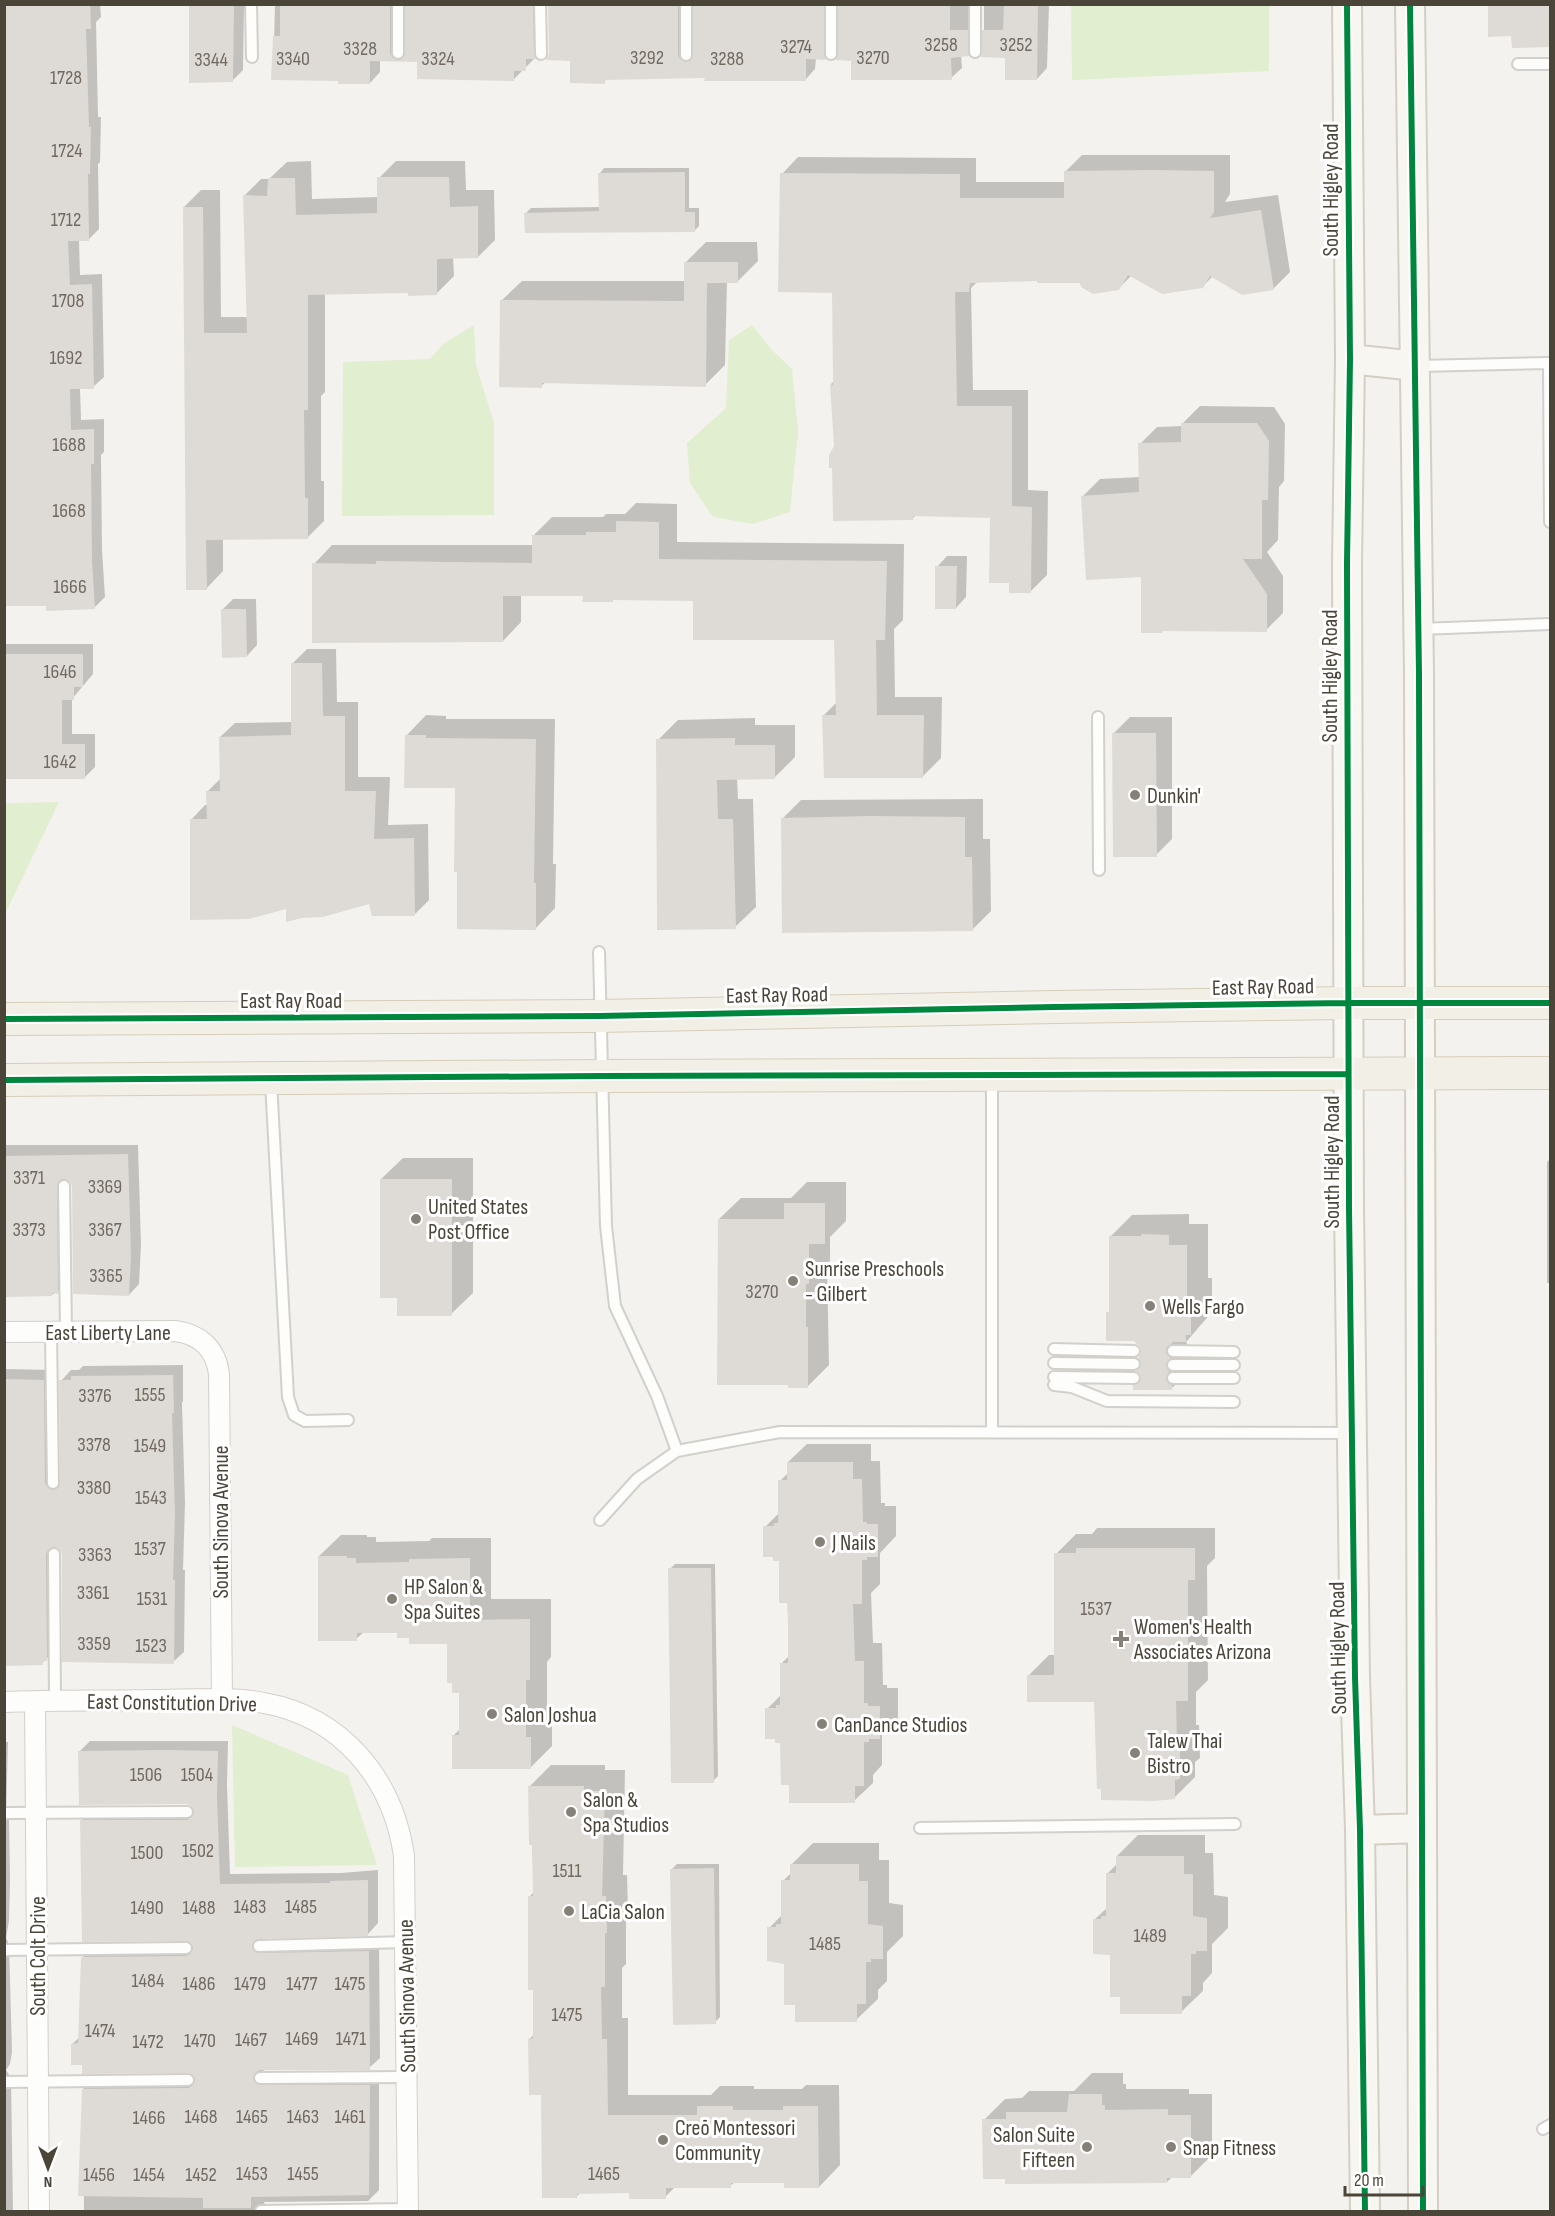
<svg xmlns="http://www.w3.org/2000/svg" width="1555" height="2216" font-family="'Sofia Sans Condensed',sans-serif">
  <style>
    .green { fill: #e1eecf }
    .shadow { fill: #0003 }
    .building { fill: #dedbd6 }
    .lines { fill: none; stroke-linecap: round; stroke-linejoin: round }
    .lane-casing { stroke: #d2d0cb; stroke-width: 14 }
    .street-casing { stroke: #d2d0cb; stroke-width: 22 }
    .secondary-casing { stroke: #d3cfc5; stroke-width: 32 }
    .primary-casing { stroke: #d6cebb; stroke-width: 34 }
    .lane { stroke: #fdfdfc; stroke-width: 10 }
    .street { stroke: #fdfdfc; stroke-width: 20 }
    .secondary { stroke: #f7f6f1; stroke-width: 28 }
    .primary { stroke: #f2efe6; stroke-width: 32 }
    .cycleway-casing { stroke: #fff; stroke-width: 10 }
    .cycleway { stroke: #00873e; stroke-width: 6 }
    .poi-dot { fill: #868178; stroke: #fff; stroke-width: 2 }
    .labels { text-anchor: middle; stroke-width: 6; stroke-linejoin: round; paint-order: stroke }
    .number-label { font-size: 20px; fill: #706a61 }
    .street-label { font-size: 22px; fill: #4b4439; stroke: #fff }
    .poi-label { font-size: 22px; fill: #4b4439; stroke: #fff; text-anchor: start }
  </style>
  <rect width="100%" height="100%" fill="#f4f2ee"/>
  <path class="green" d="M1071,5H1269V71L1072,80Z
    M474,325L476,365L494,423V515L342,516L343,362L430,359L443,344Z
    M752,325L772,350L792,369L798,432L790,512L753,524L713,517L690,483L687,443L726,408L729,340Z
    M59,802L5,914V803Z
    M232,1725L348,1775L377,1865L235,1867Z"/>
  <path class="shadow" d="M4,4H100L101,17L96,22L98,117H101L100,162L98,164L99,229L88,240H79L80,275L102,274L104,377L93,387L80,388L81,420L104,419V452L101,455L102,550L105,597L94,608Z
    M191,4H244L243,70L232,81Z
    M275,4H400L402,47L407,50L406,4H543L546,47L513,80L418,61L380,59V72L370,83L339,80L273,79Z
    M549,4H688L690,49L695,52L694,4H833L836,48L826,58H816L815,69L805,80L706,76L608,78L604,82L572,59L550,54Z
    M840,4H978L979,44L968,55H961L962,68L951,78L853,59Z
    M984,4H1049L1047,68L1037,79L1007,56L984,52Z
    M1082,155H1230V194L1225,202L1278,195L1290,272L1273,289L1213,276L1202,287L1132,275L1118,289L1082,282L1038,280L978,281L971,288L973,390H1028V490L1048,491L1047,575L1030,592L991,517L916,515L912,519L835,447L831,384L834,381V292L782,174L798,157L976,158V182H1065V172Z
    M311,161L312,199L379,197V178L396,161H465L466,190H494L495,240L478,257H453L454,276L437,293L410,291L325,293V392L321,396V481H324V521L307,538L223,539V571L206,589L184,207L201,190H220L221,317H248L244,196L261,179H269L287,162Z
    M604,168H689V208H699V226L694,231L526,213L531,208L600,207V173Z
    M706,242H757L758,261L737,282H727L725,365L705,385L546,382L541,386L501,301L522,281H686V262Z
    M1200,406L1274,407L1285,424L1284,481L1279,487L1278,540L1267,552L1283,576V613L1266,630H1164L1162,632L1142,575L1083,496L1100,479L1140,477V444L1157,427L1182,426V424Z
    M636,503L677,504V542L904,544L903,620L894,629L895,697H942L941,758L923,776L823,716L837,702L836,638L695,600L584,594H521V622L503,641L314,564L332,545H534V535L552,517H603L606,514H625Z
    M947,556H967L966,597L956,608L937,567Z
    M233,599H256L257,645L247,656L222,610Z
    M4,644H93V674L72,699V734H95V767L85,777L4,779Z
    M307,649H336L337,702H358V777H390L388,825L428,824L429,900L415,914L370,902L287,907L191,820L205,805H208V791L221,778L220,737L235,723L292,722V664Z
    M426,715L446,716V719H555L553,864H556L555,908L535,929L456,787L406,736Z
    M1130,717H1172V839L1156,855L1114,733Z
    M755,718V725H795V757L775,777L737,778L738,799H753L756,907L735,927L658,740L678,720Z
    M983,799V839H990L991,911L972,930L783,818L801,800Z
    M4,1145H138L141,1245L139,1284L129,1295L71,1181L67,1178L68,1281L57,1292L51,1295L4,1293Z
    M403,1158H473V1293L451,1314L399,1297L381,1179Z
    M1550,1159V1283H1547V1162Z
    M807,1182H846V1221L830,1237V1261L827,1263L829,1365L807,1387L790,1383L719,1219L741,1198H791Z
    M1189,1214V1224H1208V1278H1212V1312L1186,1342L1190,1349L1186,1356L1193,1367L1172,1388L1135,1386L1143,1378L1142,1346L1108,1313L1110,1311L1111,1236L1132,1215Z
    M183,1365V1401L182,1403L185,1503L183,1570H185L184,1652L173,1662L56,1546L57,1649L42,1663L4,1664V1369L54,1370L55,1472L59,1479L62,1480L61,1381L71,1370H79L83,1366Z
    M807,1444H871V1461H880L881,1503H885V1506H896V1536L880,1553V1584L871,1593L873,1643H882L883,1685H887V1688H898V1719L882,1734V1765L873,1775V1783L854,1801L790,1784L782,1741L767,1709L782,1694V1663L790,1655L788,1601L780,1559L765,1527L780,1512V1481L788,1473V1462Z
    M1097,1528H1215V1558L1207,1566L1208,1680L1196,1692V1725H1199L1200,1758L1195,1762V1777L1175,1797L1096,1700L1029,1675L1049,1655H1056V1554L1076,1534H1092Z
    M341,1535H367V1537H376V1542L429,1541L432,1538H491V1599H551V1657L547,1662V1716H552V1746L531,1767L453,1736L460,1729V1691L449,1642L411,1637L398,1631L364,1632L356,1639L319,1556Z
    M675,1564H715L718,1776L713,1781L670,1569Z
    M90,1741H228L227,1785L230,1874L341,1873L378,1870V1923L368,1934L262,1937L263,1940L270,1944L379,1941L380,2058L369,2068L263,2069L264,2072L271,2076L379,2075V2190L368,2201L264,2202L265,2205L272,2209L378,2212H84L83,2089L94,2079L196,2078L188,2071L84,2063L72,2044L80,2037L83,1957L93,1947L194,1946L81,1821L92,1810H195L192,1805L79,1752Z
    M4,1742H8L6,1818H9L10,1881L9,1921L6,1938L9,1944L12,2052L10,2064L6,2070L11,2078L13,2212H4Z
    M551,1765H605V1770H625L623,1875H627L628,1910L626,1912V1964L622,1968V2018H628V2095H711L720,2086H754V2089H802L806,2085H839L840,2165L819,2187L786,2182H735L730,2186H676L665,2197L630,2192H581L576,2197L542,2093L529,2039L535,2034L529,1897L534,1892L530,1786Z
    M1138,1835H1205V1853H1213L1214,1895L1228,1897V1928L1212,1944V1973L1203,1983V1991L1181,2012L1121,1995L1111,1954L1094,1920L1108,1907V1873L1117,1864V1856Z
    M813,1843H879V1860H889V1903L903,1905V1936L887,1952V1981L878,1990V1999L856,2020L796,2003L786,1962L769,1928L783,1914V1881L792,1872V1864Z
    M677,1864H719L720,2017L715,2022L672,1869Z
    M1092,2073H1123V2084H1126V2089H1189V2094H1212V2155L1191,2176H1173L1167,2182L984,2120L1005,2099L1022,2098L1029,2091H1074Z"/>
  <path class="building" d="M4,4H90L91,29H86L89,127H91L90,174H88L89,241H68L70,285L92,284L94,389H70L71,430L94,429V464H91L92,561L95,609L46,611V606H4Z
    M189,4H234L233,82L189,83Z
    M280,4H390V53L392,57L397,60L402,59L405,54V4H533L534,54L536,59H526V71H514V81L417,79V62L370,61V84H338V81L271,80L273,36H280Z
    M548,4H678V55L680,59L685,62L690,61L693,56V4H824V54L826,60L806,59V81H704L705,78L605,80V84L570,83V61L546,60L549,54Z
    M838,4H950V30H968L969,56L951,58L952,80H851V61L835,60L838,54Z
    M1004,4H1038L1037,80H1005V58L981,57L982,30H1003Z
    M1551,4V47L1512,48L1511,36L1488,37V5Z
    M1154,170L1214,171V212L1210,218L1261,210L1274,290L1242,295L1210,276L1203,288L1162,294L1128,275L1119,290L1093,294L1081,287L1080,283H1037V281L970,283L969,292H955L957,406H1012V506L1032,507L1031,593H1009V583H989L990,518L913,516V520L833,521L832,468H829V455L834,446L830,384L833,385L832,293L778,292L780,173L960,174V198H1064V171Z
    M685,172V212H695V232L525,233L524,213L599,211L598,173Z
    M377,177H449L450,207L478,206V258L437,259V295L408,296V293L308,295V410H304L305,498H308V539L206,540L207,590H186L183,207H203L204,333H247L243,195L267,196L268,178H295L296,215L377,213Z
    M684,262H738V283H707L706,387L542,383V388L499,387L500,300L684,301Z
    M1181,423H1257L1269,441L1268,500H1262V559H1243L1267,594V632L1162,631V633H1141V577L1086,580L1081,496L1139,492L1138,443L1181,442Z
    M616,521L659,522V559L887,561L885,640H876L877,715H924L923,778H824L822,715H836L834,640H693V601L613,600V602H582L583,596H503V642L312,643V563L376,564V561L532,563V535H586V532H616Z
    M935,566H957L956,609H935Z
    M221,609H246L247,657L222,658Z
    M4,654H83V687H74V700H62V744H85V779H4Z
    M291,663H322L323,716H345V791H376L374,839L414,838L415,916H372L369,904L323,917L302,918L286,922V909L249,919L190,920V819H207L206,791H220L219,737L291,735Z
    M1112,733H1156L1157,857H1113Z
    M405,735H426V738L536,739L534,883H536V930L457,929V872H454L455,788H404Z
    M735,738V745H775V779L717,780L718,819H733L736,929L657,930L656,739Z
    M870,816L965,817V857H972L973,931L782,933L781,818Z
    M128,1154L131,1256L129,1296L73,1294L72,1186L70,1182L64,1179L60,1180L57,1186L58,1294L52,1293V1296L6,1297L5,1156Z
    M380,1179H452V1316H397V1298H380Z
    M784,1203H825V1244H809V1284H806V1327H808V1388H788V1385H717L718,1219H784Z
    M1141,1234L1169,1235V1245H1187V1299H1191V1335H1186V1342H1173L1166,1348V1354L1171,1358L1166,1364L1169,1371L1166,1379L1167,1382L1172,1385V1390H1133V1385L1138,1384L1141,1379L1140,1374L1136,1371L1141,1365L1138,1358L1141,1352L1140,1347L1134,1341H1106V1312H1109V1236H1141Z
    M173,1375L174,1413H172L175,1514L173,1580H175L174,1664L62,1662V1554L58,1548L53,1547L48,1550L46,1554L47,1661H43V1665L4,1666V1379L44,1380L45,1483L49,1489L54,1490L59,1487L60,1483L59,1380H71V1376Z
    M787,1462H853V1479H862L863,1522H867V1524H878V1557H867V1560H862V1604H853L855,1661H864V1703H868V1706H880V1739H869V1742H864V1786H855V1803H789V1785H781L780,1743H775V1739H765V1708H776V1705H780V1663H788V1622L787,1603H779V1561H773V1557H763V1526H774V1523H778V1480H787Z
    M1076,1548H1195V1580H1188V1701H1176L1177,1744H1180V1779L1175,1780V1799L1154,1801L1101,1800V1789H1097L1094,1702H1027V1675H1054V1553H1076Z
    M318,1556H347V1558H356V1563L409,1562V1559L470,1558V1620L530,1619V1680H526V1737H531V1769H452V1735H459V1693H452V1683H447V1644H409V1638H397V1633H357V1641H318Z
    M668,1568H711L714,1783H671Z
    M167,1750L218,1751L217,1797L220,1884L330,1883V1881L368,1880V1936L259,1939L255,1940L252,1946L253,1950L259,1953L369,1951L370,2070H260L256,2072L253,2077L254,2082L260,2085H370L369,2195L251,2197V2208H203V2198L78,2196L82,2089L188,2088L192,2086L195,2080L194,2076L188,2073L82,2074V2065H71V2044L78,2043L81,1957L186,1956L190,1954L193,1948L192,1944L186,1941L82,1942L80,1820H187L193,1816L194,1811L191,1806L187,1804L79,1805L78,1751Z
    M528,1786H584V1791H605L602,1896H606L607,1933H605V1987H601L602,2039H607L608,2115H697V2106H733V2110H783V2106H818L819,2188H784V2183H731V2188H666V2199H629V2193L577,2194V2198H542L541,2095H529L528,2039L533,2038V1990H528V1896H533L532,1845H529Z
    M1116,1856H1184V1874H1193V1916L1207,1918V1951H1196V1954H1191V1996H1182V2014H1120V1997H1110V1955L1093,1954V1919H1101V1916H1106V1873H1116Z
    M790,1864H859V1881H868V1924L883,1926V1959H871V1962H866V2004H857V2022H795V2005H784V1964L767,1961V1927H776V1924H781V1880H790Z
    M714,1868L716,2024L673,2025L670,1869Z
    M1069,2094H1102V2105H1105V2110L1168,2109V2115H1191V2178H1167V2183L1005,2184V2179H983L982,2119H1006V2112H1067Z"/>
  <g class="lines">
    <defs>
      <path id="lane" d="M251,4L252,57
        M398,4V53
        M540,4L541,54
        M686,4V55
        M831,4V54
        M975,4V52
        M1518,64H1550
        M1418,366L1549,363L1550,522
        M1419,629L1550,624
        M1098,717L1099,870
        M599,952L606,1226L615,1306L657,1396L677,1451
        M992,1076V1432
        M271,1082L288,1397L294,1415L305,1421L348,1420
        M64,1186L66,1331
        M51,1332L53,1483
        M1054,1349L1134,1351
        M1173,1351L1234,1352
        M1054,1363L1134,1364
        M1173,1365H1234
        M1054,1377L1134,1378
        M1173,1378H1234
        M1054,1385L1072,1387L1107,1401L1234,1402
        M600,1520L637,1479L677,1451L780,1432L1352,1433
        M54,1554L55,1701
        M4,1813L187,1812
        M920,1828L1235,1824
        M259,1946L406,1942
        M4,1950L186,1948
        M260,2078L407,2077
        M4,2082L188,2080
        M1543,2129L1550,2125
        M261,2211L408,2209"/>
      <path id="street" d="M4,1332L175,1331C200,1334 216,1349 219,1374L222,1700
        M35,1701L39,2212
        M4,1702C53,1700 102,1701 150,1700C187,1700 227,1696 264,1703C342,1717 393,1779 404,1856L408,2212"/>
      <path id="secondary" d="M1347,4L1350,359L1347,564L1349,1207L1355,1677L1360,1830L1365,2212
        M1410,4L1419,675L1423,2212
        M1350,359L1416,366
        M1360,1830L1422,1828"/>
      <path id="primary" d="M4,1019L599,1016L1055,1007L1348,1003H1550
        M4,1080L602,1076L1550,1073"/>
    </defs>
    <use href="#lane" class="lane-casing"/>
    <use href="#street" class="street-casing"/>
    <use href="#secondary" class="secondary-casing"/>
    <use href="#primary" class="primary-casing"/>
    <use href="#lane" class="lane"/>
    <use href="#street" class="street"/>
    <use href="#secondary" class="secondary"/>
    <use href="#primary" class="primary"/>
    <defs>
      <path id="cycleway" d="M1347,4L1350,359L1347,564L1349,1207L1355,1677L1360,1830L1365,2212
        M1410,4L1419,675L1423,2212
        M4,1019L599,1016L1055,1007L1348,1003H1550
        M4,1080L602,1076L1348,1074"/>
    </defs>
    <use href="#cycleway" class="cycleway-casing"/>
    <use href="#cycleway" class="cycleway"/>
  </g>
  <g class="poi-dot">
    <circle cx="1135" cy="795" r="6"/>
    <circle cx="416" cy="1219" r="6"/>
    <circle cx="793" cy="1281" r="6"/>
    <circle cx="1150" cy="1306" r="6"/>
    <circle cx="820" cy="1542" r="6"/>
    <circle cx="392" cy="1599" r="6"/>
    <path d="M1118 1630h6v6h6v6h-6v6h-6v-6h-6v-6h6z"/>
    <circle cx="492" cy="1714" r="6"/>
    <circle cx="822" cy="1724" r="6"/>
    <circle cx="1135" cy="1753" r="6"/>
    <circle cx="571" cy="1812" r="6"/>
    <circle cx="569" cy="1911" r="6"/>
    <circle cx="663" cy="2140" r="6"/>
    <circle cx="1087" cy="2147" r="6"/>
    <circle cx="1171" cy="2147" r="6"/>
  </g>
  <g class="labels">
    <g class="number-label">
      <text x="941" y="51">3258</text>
      <text x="1016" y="51">3252</text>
      <text x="796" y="53">3274</text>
      <text x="360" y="55">3328</text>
      <text x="647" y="64">3292</text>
      <text x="873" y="64">3270</text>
      <text x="293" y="65">3340</text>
      <text x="438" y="65">3324</text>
      <text x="727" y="65">3288</text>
      <text x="211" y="66">3344</text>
      <text x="66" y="84">1728</text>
      <text x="67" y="157">1724</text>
      <text x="66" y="226">1712</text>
      <text x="68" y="307">1708</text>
      <text x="66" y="364">1692</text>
      <text x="69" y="451">1688</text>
      <text x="69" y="517">1668</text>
      <text x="70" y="593">1666</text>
      <text x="60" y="678">1646</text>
      <text x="60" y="768">1642</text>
      <text x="29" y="1184">3371</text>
      <text x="105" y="1193">3369</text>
      <text x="29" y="1236">3373</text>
      <text x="105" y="1236">3367</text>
      <text x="106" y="1282">3365</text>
      <text x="762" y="1298">3270</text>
      <text x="150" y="1401">1555</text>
      <text x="95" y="1402">3376</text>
      <text x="94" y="1451">3378</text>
      <text x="150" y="1452">1549</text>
      <text x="94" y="1494">3380</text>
      <text x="151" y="1504">1543</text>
      <text x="150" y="1555">1537</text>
      <text x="95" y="1561">3363</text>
      <text x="93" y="1599">3361</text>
      <text x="152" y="1605">1531</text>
      <text x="1096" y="1615">1537</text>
      <text x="94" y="1650">3359</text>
      <text x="151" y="1652">1523</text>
      <text x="146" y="1781">1506</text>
      <text x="197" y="1781">1504</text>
      <text x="198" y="1857">1502</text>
      <text x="147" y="1859">1500</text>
      <text x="567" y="1877">1511</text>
      <text x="250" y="1913">1483</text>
      <text x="301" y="1913">1485</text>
      <text x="147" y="1914">1490</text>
      <text x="199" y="1914">1488</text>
      <text x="1150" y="1942">1489</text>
      <text x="825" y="1950">1485</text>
      <text x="148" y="1987">1484</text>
      <text x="199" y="1990">1486</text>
      <text x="250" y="1990">1479</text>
      <text x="302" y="1990">1477</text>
      <text x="350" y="1990">1475</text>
      <text x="567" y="2021">1475</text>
      <text x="100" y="2037">1474</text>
      <text x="302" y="2045">1469</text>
      <text x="351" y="2045">1471</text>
      <text x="251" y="2046">1467</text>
      <text x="200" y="2047">1470</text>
      <text x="148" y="2048">1472</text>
      <text x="201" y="2123">1468</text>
      <text x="252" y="2123">1465</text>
      <text x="303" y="2123">1463</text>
      <text x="350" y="2123">1461</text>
      <text x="149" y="2124">1466</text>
      <text x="252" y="2180">1453</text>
      <text x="303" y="2180">1455</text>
      <text x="604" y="2180">1465</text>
      <text x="99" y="2181">1456</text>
      <text x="149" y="2181">1454</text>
      <text x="201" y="2181">1452</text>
    </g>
    <g class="street-label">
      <text transform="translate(1330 190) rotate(-90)" y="8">South Higley Road</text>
      <text transform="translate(1329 676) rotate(-90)" y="8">South Higley Road</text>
      <text transform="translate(1263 986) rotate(-1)" y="8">East Ray Road</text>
      <text transform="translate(777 994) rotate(-1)" y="8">East Ray Road</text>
      <text x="291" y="1008">East Ray Road</text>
      <text transform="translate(1331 1162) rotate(-90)" y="8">South Higley Road</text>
      <text x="108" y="1340">East Liberty Lane</text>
      <text transform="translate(220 1522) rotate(-90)" y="8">South Sinova Avenue</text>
      <text transform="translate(1337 1648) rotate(-91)" y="8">South Higley Road</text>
      <text transform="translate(172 1702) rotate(1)" y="8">East Constitution Drive</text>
      <text transform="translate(37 1956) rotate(-90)" y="8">South Colt Drive</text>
      <text transform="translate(406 1996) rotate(-91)" y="8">South Sinova Avenue</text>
    </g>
    <g class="poi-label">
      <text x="1147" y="803">Dunkin'</text>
      <text x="428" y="1214">United States<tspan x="428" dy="25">Post Office</tspan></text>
      <text x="805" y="1276">Sunrise Preschools<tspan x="805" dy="25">- Gilbert</tspan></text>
      <text x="1162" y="1314">Wells Fargo</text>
      <text x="832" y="1550">J Nails</text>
      <text x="404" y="1594">HP Salon &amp;<tspan x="404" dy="25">Spa Suites</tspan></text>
      <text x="1134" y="1634">Women's Health<tspan x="1134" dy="25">Associates Arizona</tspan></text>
      <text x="504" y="1722">Salon Joshua</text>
      <text x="834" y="1732">CanDance Studios</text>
      <text x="1147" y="1748">Talew Thai<tspan x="1147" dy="25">Bistro</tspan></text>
      <text x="583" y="1807">Salon &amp;<tspan x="583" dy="25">Spa Studios</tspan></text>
      <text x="581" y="1919">LaCia Salon</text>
      <text x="675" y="2135">Creō Montessori<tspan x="675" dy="25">Community</tspan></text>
      <text x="1075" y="2142" text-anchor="end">Salon Suite<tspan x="1075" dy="25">Fifteen</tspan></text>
      <text x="1183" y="2155">Snap Fitness</text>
    </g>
  </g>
  <rect width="1555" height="2216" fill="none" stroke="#4b4439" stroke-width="12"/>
  <g transform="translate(48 2168) rotate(180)" stroke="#ffffff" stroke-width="4.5" paint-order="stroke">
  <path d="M0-4.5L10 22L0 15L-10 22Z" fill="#4b4439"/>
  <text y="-9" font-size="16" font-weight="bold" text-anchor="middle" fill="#4b4439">N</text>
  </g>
  <path d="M1345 2186v9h78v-9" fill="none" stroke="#4b4439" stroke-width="3"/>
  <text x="1354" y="2186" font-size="18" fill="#4b4439" stroke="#ffffff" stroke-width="4.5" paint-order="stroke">20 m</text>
</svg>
